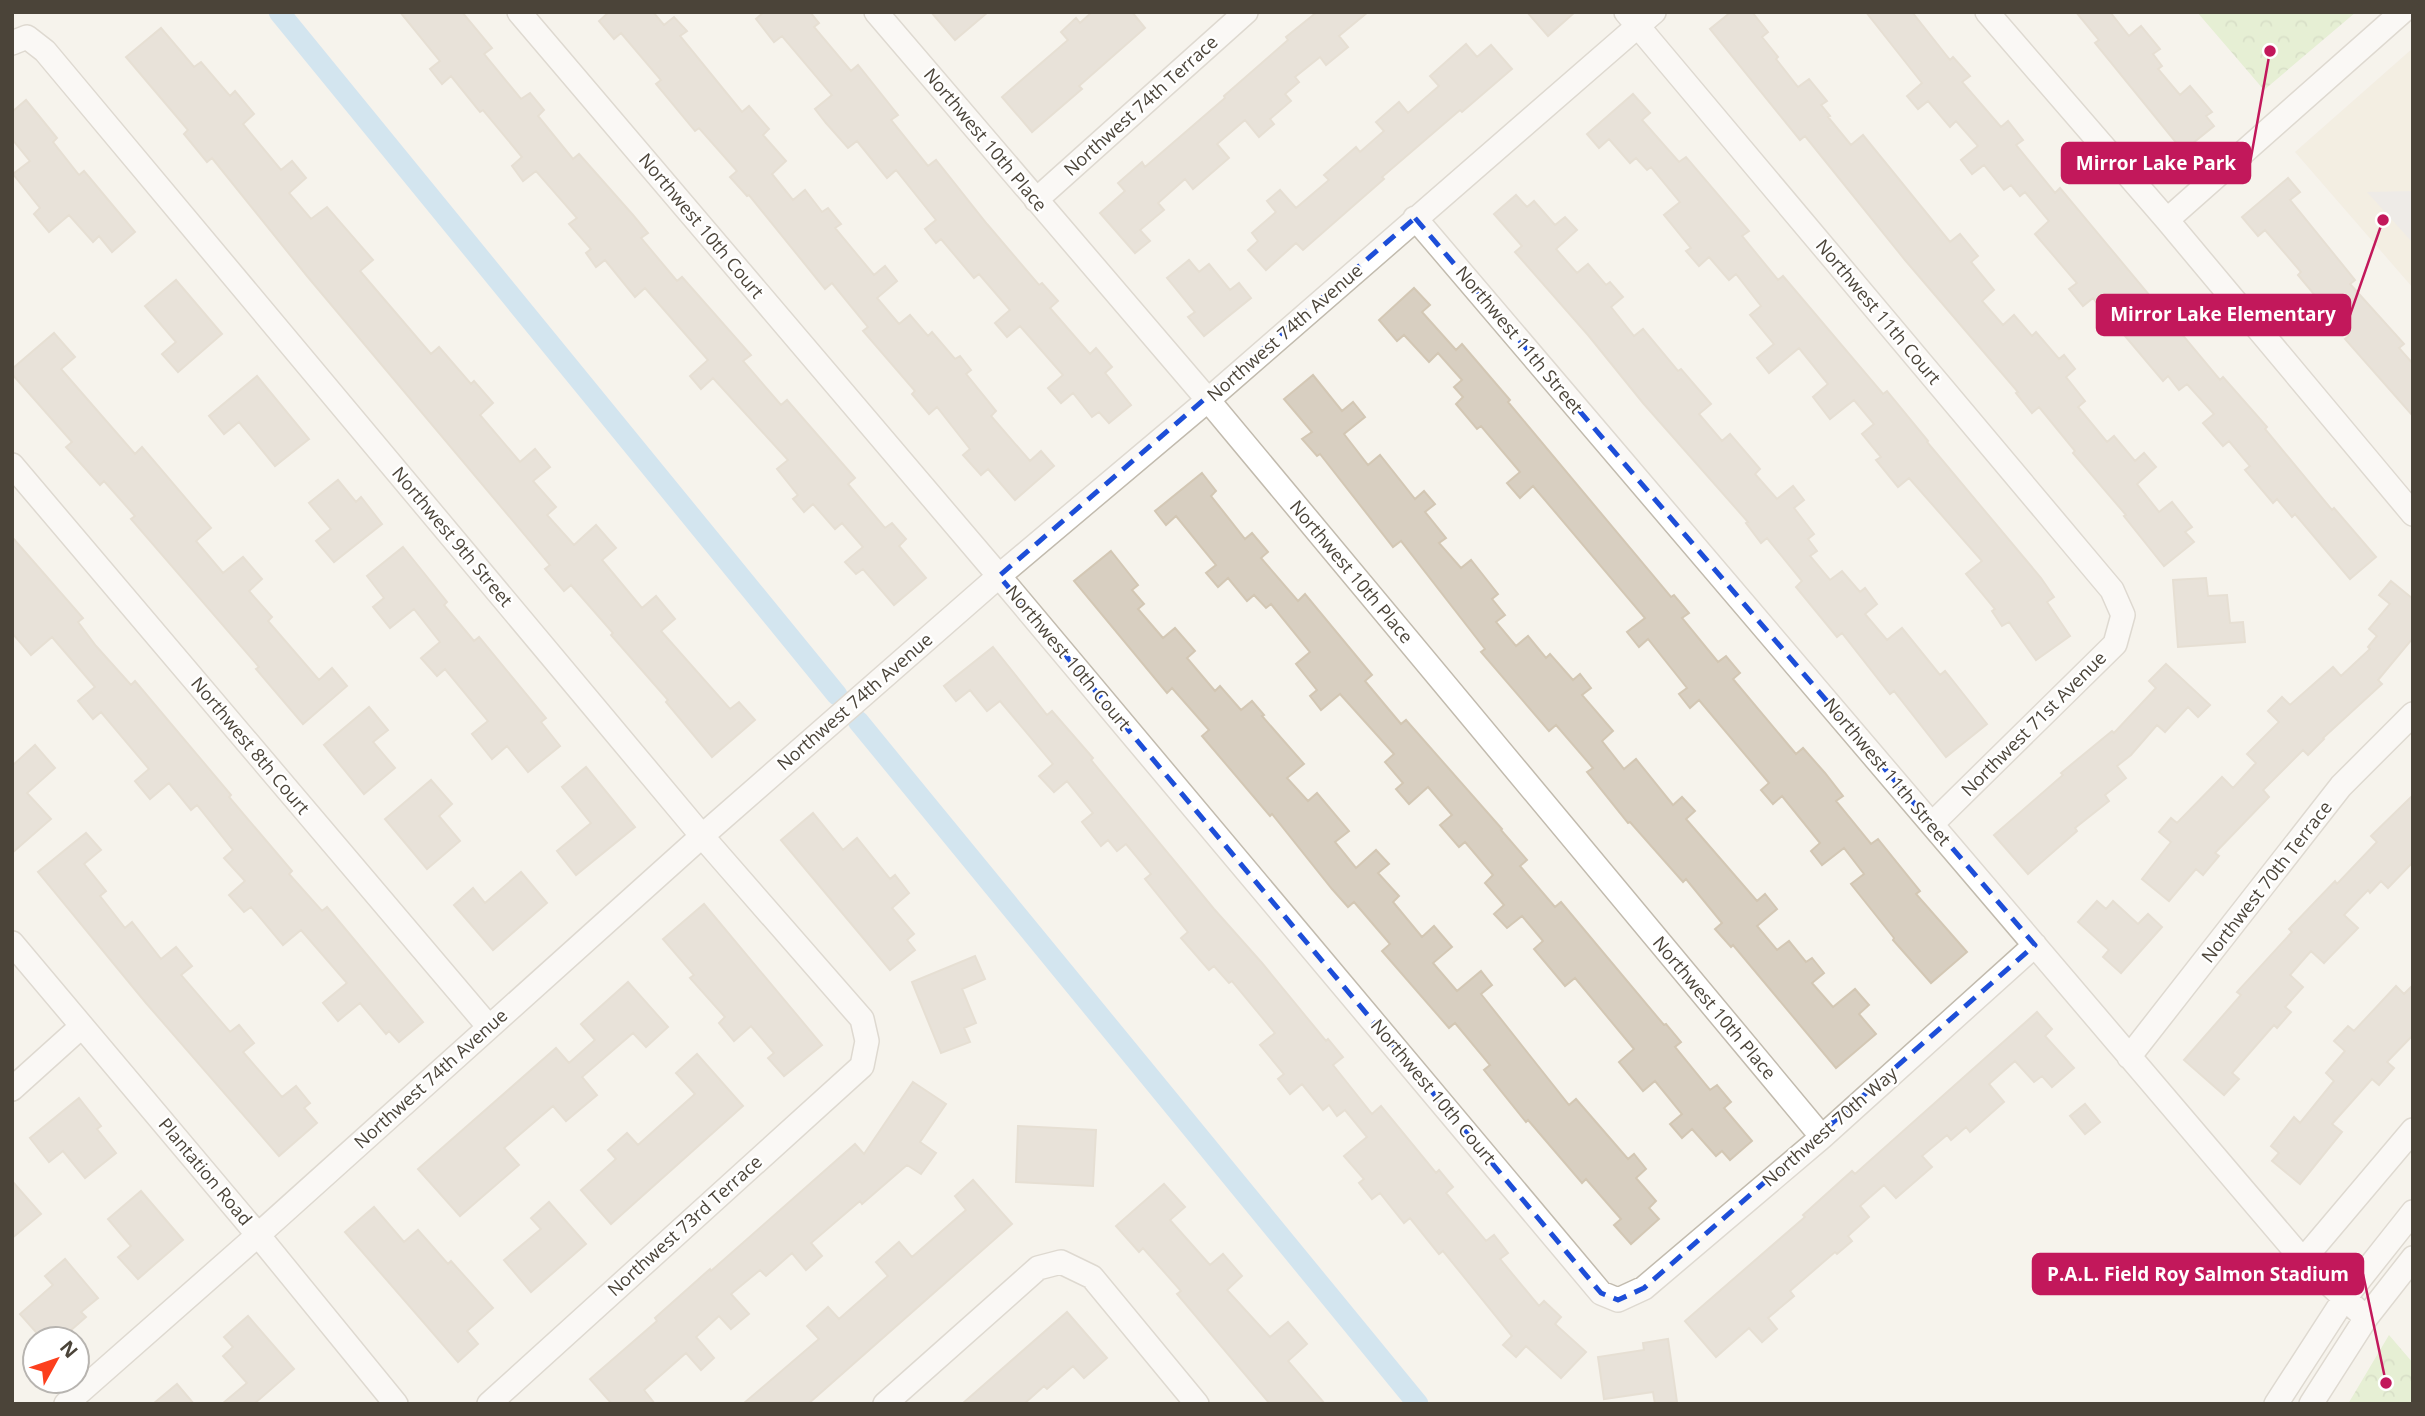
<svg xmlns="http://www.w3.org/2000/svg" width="2425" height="1416" font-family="'Open Sans',sans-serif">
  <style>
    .education { fill: #efe8d6 }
    .forest { fill: url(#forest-crowns) }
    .parking { fill: #e5e3e0 }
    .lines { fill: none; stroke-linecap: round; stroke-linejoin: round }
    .canal { stroke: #a9d4f2; stroke-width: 21 }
    .building { fill: #d8cfc1; stroke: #d3c7b4; stroke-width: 2 }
    .minor-casing { stroke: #c2bbae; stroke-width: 26 }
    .minor { stroke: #fff; stroke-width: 23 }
    .marked { fill: none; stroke: #1d4ed8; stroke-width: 5; stroke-dasharray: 14 9; stroke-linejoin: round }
    .labels { text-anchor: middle; stroke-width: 5; stroke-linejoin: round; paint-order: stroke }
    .street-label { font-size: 18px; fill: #4b4439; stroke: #fff }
    .leader { fill: none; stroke: #c2185b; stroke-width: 2.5 }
    .callout-dot { fill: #c2185b; stroke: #fff; stroke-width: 2.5 }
    .callout { fill: #c2185b; stroke: #c2185b; stroke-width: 2.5 }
    .callout-label { font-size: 19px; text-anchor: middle; font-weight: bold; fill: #fff }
  </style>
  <defs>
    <pattern id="forest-crowns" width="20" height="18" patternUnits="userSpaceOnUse" patternTransform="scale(1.75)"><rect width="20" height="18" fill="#d2eab5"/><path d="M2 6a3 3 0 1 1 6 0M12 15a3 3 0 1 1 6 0" fill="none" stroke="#b6ca9c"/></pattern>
  </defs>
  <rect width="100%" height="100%" fill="#f6f3ec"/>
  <path class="education" d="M2413,48V288L2295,152Z"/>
  <path class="forest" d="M2197,12H2356L2264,90Z
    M2389,1335L2413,1363V1404H2348Z"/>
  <path class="parking" d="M2413,191V243L2367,192Z"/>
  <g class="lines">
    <path class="canal" d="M279,12L837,695
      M858,721L1418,1404"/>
  </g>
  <path class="building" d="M400,12H462L492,48L484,54L521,99L530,93L544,110L538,116L573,159L579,154L633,215L648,233L641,238L677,281L682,277L751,355L743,361L781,405L787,400L855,478L848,484L885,528L892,523L906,539L899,546L926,578L894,605L863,569L856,574L845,562L863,547L842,523L835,529L813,504L804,512L793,499L798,495L777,469L788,460L713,378L701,389L690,376L708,360L645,288L635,297L605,260L596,267L586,253L591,249L569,224L577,218L536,171L523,181L512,166L522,157L483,110L480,112L451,76L442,84L430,69L440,61Z
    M609,12H653L664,25L674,17L687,31L680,36L742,112L749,106L769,129L763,135L786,161L772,174L793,200L805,190L822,212L828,208L841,224L835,228L874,275L885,266L897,281L877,298L899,324L910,315L928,336L932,332L955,359L960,356L971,370L966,374L996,411L991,416L1030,461L1041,451L1054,466L1015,500L988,469L981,475L963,455L970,449L937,407L929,414L912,394L915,391L863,331L868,327L832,283L825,289L749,195L747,196L730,177L737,171L699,128L695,131L656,84L661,80L621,33L614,39L599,21Z
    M764,12H810L819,23L814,27L851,71L858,65L898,115L891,120L928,166L936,160L987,224L1039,285L1042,283L1058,301L1050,308L1090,354L1096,348L1112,367L1105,373L1131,405L1109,423L1099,412L1092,417L1073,393L1061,403L1048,388L1063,375L1020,326L1007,337L995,323L1010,310L979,274L974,278L941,239L936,243L925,229L936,220L896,170L887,178L857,141L848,148L826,123L815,109L832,95L782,36L774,42L756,19Z
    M931,12H988L955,40Z
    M1092,12H1132L1145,28L1079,86L1082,89L1032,132L1002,97L1068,40L1061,32L1076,18L1080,23Z
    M1317,12H1368L1339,36L1348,47L1326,65L1320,57L1295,77L1299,82L1285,94L1291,101L1270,119L1274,124L1259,137L1245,120L1217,144L1229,158L1193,189L1185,179L1158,203L1164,210L1140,230L1150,241L1135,253L1100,213L1125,191L1118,183L1142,162L1145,167L1225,98L1224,96L1288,40L1286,37Z
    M1527,12H1575L1548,36Z
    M1731,12H1752L1768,32L1762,37L1778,57L1776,59L1798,87L1809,79L1827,101L1821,105L1830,116L1828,117L1851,145L1863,135L1950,242L1960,234L1978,256L1971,262L1994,290L1982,301L2003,325L2014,315L2032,336L2036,332L2059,359L2064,355L2075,369L2066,377L2085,401L2078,407L2107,442L2114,436L2135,461L2144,453L2156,467L2137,484L2159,512L2172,502L2192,527L2185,532L2194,542L2164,566L2124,516L2126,515L2073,453L2075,451L2039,407L2032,413L2016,393L2018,392L1905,260L1805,136L1800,140L1710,29Z
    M1866,12H1912L1950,60L1953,57L1970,76L1962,82L2001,127L2008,121L2023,140L2016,145L2055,193L2060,188L2220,380L2223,377L2267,427L2265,429L2332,510L2334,508L2376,557L2350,579L2295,514L2292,517L2277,499L2273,503L2245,470L2250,466L2229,441L2223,446L2203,423L2214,414L2187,384L2179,390L2168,376L2163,381L2093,298L2083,306L2069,289L2077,283L2035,234L2049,221L2025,192L2020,196L2011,185L2004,190L1984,165L1972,174L1961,160L1978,146L1956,121L1950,127L1928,101L1918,109L1907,96L1922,83Z
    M2076,12H2110L2129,36L2141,26L2160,49L2153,54L2162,66L2158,69L2180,95L2190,86L2212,112L2206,116L2214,126L2183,151L2095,43L2099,40Z
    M161,28L194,67L201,62L230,96L235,91L254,114L243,124L281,170L292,161L306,178L289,193L311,219L327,207L373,260L360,271L431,354L439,347L471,384L474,381L493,403L480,415L520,462L535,449L550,467L533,481L556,507L547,515L574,545L596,525L616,548L602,560L642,608L656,596L675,619L661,631L730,709L739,702L755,720L712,757L666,702L668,700L611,635L613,633L571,585L564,591L545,569L550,565L307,276L212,158L207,162L184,134L188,130L126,57Z
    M1466,44L1477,57L1491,45L1512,69L1462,112L1460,110L1382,177L1384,179L1303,250L1296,243L1266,270L1248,250L1258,241L1252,233L1276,212L1267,201L1280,190L1296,208L1329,180L1324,175L1356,147L1360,152L1384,131L1376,122L1399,102L1408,113L1439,86L1430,76Z
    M1633,94L1650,113L1642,120L1679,162L1686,157L1749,231L1742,236L1778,280L1783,276L1883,394L1887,391L1928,441L1927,442L2041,578L2054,597L2047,602L2070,636L2036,660L2009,622L2002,626L1992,611L1995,609L1966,574L1982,561L1909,478L1898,487L1876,460L1881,457L1862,434L1874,424L1854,400L1830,419L1813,397L1828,384L1799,348L1769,373L1757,358L1774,344L1750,315L1761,306L1736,274L1729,280L1709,257L1699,266L1686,251L1691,248L1664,215L1680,202L1651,167L1647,170L1636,158L1630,163L1609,139L1599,148L1587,134Z
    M26,100L57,138L53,142L79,175L84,171L135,232L112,252L99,236L93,242L69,215L49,232L34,214L40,208L13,174L30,161L12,139V112Z
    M2288,178L2300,192L2290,200L2355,280L2350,284L2404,344L2399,348L2413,364V416L2345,339L2349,336L2298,275L2301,272L2265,230L2258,236L2242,217Z
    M1516,195L1527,207L1534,201L1555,225L1565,217L1577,230L1556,249L1577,273L1588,264L1606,285L1610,282L1623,297L1611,307L1634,336L1643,329L1678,371L1681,369L1711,404L1699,414L1722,441L1730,434L1760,469L1755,474L1777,499L1793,486L1804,500L1794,508L1814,534L1808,539L1817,551L1810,556L1830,580L1842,571L1860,592L1865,588L1877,604L1865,614L1887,640L1902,628L1940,675L1945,671L1987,724L1946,757L1894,691L1890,694L1842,633L1837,637L1796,587L1802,581L1767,538L1761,543L1746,523L1748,522L1643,403L1588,335L1515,252L1522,246L1494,214Z
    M1189,260L1199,272L1209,264L1230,290L1239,283L1251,298L1204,336L1188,317L1195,312L1167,278Z
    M176,280L222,334L178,372L162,354L176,342L145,306Z
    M1414,288L1430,305L1422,312L1456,350L1462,344L1510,400L1508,402L1671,597L1674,595L1689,613L1682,618L1718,662L1726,656L1740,673L1733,679L1796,754L1803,748L1825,773L1843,796L1836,801L1871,844L1878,839L1920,891L1916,894L1967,952L1931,983L1893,940L1894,938L1851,884L1864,874L1844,848L1822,865L1811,851L1820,843L1782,796L1773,804L1761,790L1769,783L1699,700L1690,708L1679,694L1687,688L1648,639L1639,647L1627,632L1645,618L1533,486L1520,498L1507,483L1520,472L1481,426L1477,429L1456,404L1463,397L1454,387L1462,380L1438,353L1429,362L1404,335L1397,341L1379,320Z
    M54,333L75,357L61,369L135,454L142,447L211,528L196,541L223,573L243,557L262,579L249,591L272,617L268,621L319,680L332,668L347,686L303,724L256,669L259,667L131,519L135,516L104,481L100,485L66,447L72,442L12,374V369Z
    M1313,375L1342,411L1353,402L1365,417L1344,434L1368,465L1380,455L1415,499L1424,491L1435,504L1425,512L1446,538L1439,543L1461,568L1471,560L1498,594L1492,599L1505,615L1496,622L1516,646L1528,636L1546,658L1550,654L1573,680L1580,674L1591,688L1582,695L1613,731L1602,741L1624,769L1636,759L1673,805L1682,797L1695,811L1686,819L1757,901L1765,894L1777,909L1757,926L1777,950L1789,941L1806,962L1812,958L1824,973L1812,983L1833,1007L1855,989L1869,1005L1859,1014L1876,1034L1836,1068L1733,945L1731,947L1715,929L1722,923L1686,879L1683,882L1630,822L1628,823L1587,772L1593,768L1556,725L1549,731L1481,652L1485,649L1401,541L1393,547L1320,454L1317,456L1302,439L1312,432L1284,399Z
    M257,376L309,439L275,466L239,422L224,434L209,416Z
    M1202,473L1216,491L1211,496L1245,539L1252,533L1268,552L1261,558L1298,601L1305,594L1372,675L1365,681L1401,724L1406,720L1502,829L1501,830L1527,860L1520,866L1555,907L1561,902L1664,1025L1666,1024L1681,1042L1675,1047L1710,1090L1717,1085L1731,1102L1724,1108L1752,1141L1730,1160L1722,1151L1716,1156L1692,1129L1682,1138L1670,1124L1682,1114L1655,1081L1643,1091L1619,1062L1634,1049L1575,978L1565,986L1534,949L1543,941L1522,916L1507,928L1494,914L1504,905L1485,883L1493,875L1465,842L1459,847L1440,825L1452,815L1428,787L1409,804L1396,789L1403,783L1385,762L1394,754L1340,694L1321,710L1310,696L1317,690L1296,664L1310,652L1271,604L1266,608L1254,595L1247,601L1228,578L1218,587L1206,573L1216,565L1176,516L1166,525L1155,511Z
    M338,480L356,502L361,497L382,524L334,562L316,541L331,529L309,503Z
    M12,537L83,618L78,622L96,646L131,685L135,681L231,795L229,797L292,871L289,874L322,911L327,907L423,1022L399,1042L389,1031L386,1034L360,1003L338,1021L323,1003L347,983L301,930L283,945L251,907L244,912L229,895L245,881L224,858L233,850L197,805L191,810L169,783L150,799L135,781L149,769L101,712L93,719L78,701L95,687L52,637L31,655L12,633Z
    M403,547L447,602L444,605L474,641L479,637L546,718L541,722L560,746L528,772L507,746L492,759L472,734L488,721L445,669L437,676L421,658L440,642L414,609L390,628L373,607L384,598L367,576Z
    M1111,551L1138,585L1132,590L1144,604L1138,609L1163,638L1175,628L1195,651L1187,658L1215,691L1220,686L1241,710L1252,701L1264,715L1262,716L1304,764L1287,778L1308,801L1317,793L1349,831L1335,842L1356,868L1376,850L1389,864L1378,873L1399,896L1393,902L1422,937L1434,926L1452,947L1433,963L1457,991L1481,971L1492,985L1481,994L1569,1105L1576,1099L1628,1159L1634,1154L1646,1169L1636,1178L1656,1201L1649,1208L1659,1219L1631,1244L1614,1225L1621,1219L1586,1179L1582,1183L1528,1120L1526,1122L1484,1070L1490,1065L1455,1023L1449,1028L1382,951L1390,944L1354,902L1348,907L1332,889L1272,814L1270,816L1202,736L1209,730L1172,688L1167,693L1074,581Z
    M2206,578L2208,596L2227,595L2230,623L2243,622L2245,642L2178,647L2173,580Z
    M2391,581L2413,599V638L2378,680L2382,684L2323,738L2324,739L2308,755L2303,750L2263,790L2269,797L2215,853L2219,856L2203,875L2196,869L2169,901L2142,879L2171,842L2159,832L2171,818L2177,823L2222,777L2233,788L2256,763L2247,754L2279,722L2268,711L2282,697L2290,705L2333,667L2341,676L2370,649L2368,647L2377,636L2369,629L2390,604L2379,595Z
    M993,647L1047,715L1052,711L1093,758L1091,760L1214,909L1262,963L1326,1041L1328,1039L1343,1057L1333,1065L1372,1114L1381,1106L1436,1173L1439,1170L1453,1187L1446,1193L1486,1241L1494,1235L1508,1253L1500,1259L1539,1306L1544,1301L1561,1317L1555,1324L1586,1352L1561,1378L1526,1346L1516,1357L1503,1345L1512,1336L1443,1251L1439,1254L1410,1218L1404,1223L1380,1193L1372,1199L1359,1183L1364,1179L1344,1156L1367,1137L1345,1110L1337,1116L1329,1105L1323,1110L1302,1084L1290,1094L1278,1079L1284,1074L1260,1045L1275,1033L1232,981L1229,983L1214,966L1209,970L1181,938L1188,932L1145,879L1151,874L1126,844L1117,851L1108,840L1101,846L1082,822L1093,813L1067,781L1054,792L1039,776L1053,764L1000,701L987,711L970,690L956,701L944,686Z
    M2166,664L2210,705L2198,717L2188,707L2165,732L2157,725L2131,755L2117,766L2126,778L2105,795L2109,801L2075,828L2077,831L2028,874L1994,835L2063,775L2061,773L2112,731L2114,733L2156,688L2149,681Z
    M369,707L388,730L373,742L395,768L364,794L324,745Z
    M35,745L55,768L27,793L51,819L12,853V766Z
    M586,767L635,827L576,875L557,851L591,823L562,787Z
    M431,780L452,804L439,816L460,841L427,869L385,819Z
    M2413,795V862L2388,888L2381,881L2370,893L2368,890L2344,915L2358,928L2324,963L2311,951L2290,975L2303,987L2285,1007L2291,1012L2277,1028L2274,1025L2232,1073L2239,1079L2224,1095L2184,1060L2241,995L2237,992L2292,932L2289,929L2335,881L2337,884L2377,842L2371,836Z
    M813,813L843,850L857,838L890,879L895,875L909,893L892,908L914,934L907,940L915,950L890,970L781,840Z
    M86,833L101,850L84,864L106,891L100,896L125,928L132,922L161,959L176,947L192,966L181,975L230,1032L239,1025L254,1043L243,1052L282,1097L296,1086L310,1103L304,1108L317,1123L279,1156L146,1003L38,872Z
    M521,872L547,903L493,950L454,905L473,888L485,903Z
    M2097,901L2106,909L2113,901L2138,924L2148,914L2162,927L2121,973L2103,957L2109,950L2078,922Z
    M704,904L822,1045L784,1076L768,1058L774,1053L751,1026L734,1041L719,1023L725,1017L690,978L694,975L663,939Z
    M975,956L985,979L962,989L976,1023L964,1028L970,1042L941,1053L912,982Z
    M628,982L668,1027L646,1047L633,1033L582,1077L597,1095L566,1121L553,1106L504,1148L519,1165L460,1216L418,1169L556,1048L569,1063L595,1040L581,1024Z
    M2413,985V1035L2387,1062L2394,1068L2379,1085L2372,1079L2332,1124L2342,1132L2300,1184L2272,1161L2279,1153L2271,1146L2294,1117L2300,1123L2334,1081L2326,1073L2345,1051L2334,1041L2348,1026L2354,1031L2396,986L2404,994Z
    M2037,1012L2052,1029L2045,1036L2074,1068L2052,1087L2042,1076L2034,1082L2015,1061L1989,1084L2004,1102L1970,1132L1966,1127L1951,1140L1947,1135L1922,1156L1932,1167L1896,1198L1884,1185L1860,1206L1869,1217L1848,1236L1852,1241L1837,1254L1835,1252L1790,1291L1794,1296L1768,1318L1777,1329L1762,1342L1749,1328L1716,1357L1685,1321L1805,1217L1803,1215L1852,1171L1855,1174Z
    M697,1054L743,1106L611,1224L581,1190L616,1159L608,1150L627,1133L638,1145L695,1094L676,1073Z
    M913,1082L946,1104L920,1142L936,1153L921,1174L907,1165L862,1204L860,1201L811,1243L822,1256L806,1270L792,1253L766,1276L760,1270L731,1294L749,1314L731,1329L719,1316L696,1337L714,1358L701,1370L686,1353L644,1390L655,1404H612L590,1379L657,1321L655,1318L710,1269L711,1271L855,1144L864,1154Z
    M79,1098L101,1126L97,1129L116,1153L85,1178L63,1151L49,1162L30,1138Z
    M2085,1104L2100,1122L2085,1134L2070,1116Z
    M1018,1126L1096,1130L1093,1186L1016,1182Z
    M973,1180L1012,1224L808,1404H743L819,1339L807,1326L828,1307L839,1319L888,1276L876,1262L899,1242L912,1257L966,1210L955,1196Z
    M12,1181L41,1214L12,1238Z
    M1164,1184L1185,1207L1170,1220L1210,1265L1223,1254L1242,1276L1227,1290L1270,1337L1288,1322L1307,1344L1288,1361L1325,1404H1270L1177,1294L1181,1291L1143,1248L1139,1252L1116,1226Z
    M141,1191L183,1240L138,1279L118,1257L131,1246L108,1219Z
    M549,1202L586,1244L531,1292L504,1260L541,1229L531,1218Z
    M374,1207L404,1242L418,1230L448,1264L451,1261L493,1308L467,1331L478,1344L458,1362L345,1232Z
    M65,1259L98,1298L81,1312L86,1317L61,1339H42L20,1314L53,1285L45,1276Z
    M1067,1312L1107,1358L1084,1378L1073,1366L1047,1389L1044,1386L1024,1404H962Z
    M248,1316L294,1369L254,1404H222L247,1383L223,1356L233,1347L224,1337Z
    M1668,1339L1677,1402L1655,1404L1653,1392L1604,1399L1598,1357L1644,1350L1643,1343Z
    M177,1384L194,1404H153Z"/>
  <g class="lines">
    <defs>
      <path id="minor" d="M519,12L999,576L1601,1293L1618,1300L1644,1288L1822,1137L2035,945
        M876,12L1208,400L1822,1137
        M1626,12L2112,590L2123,615L2115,644L1932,824
        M1987,12L2167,220L2413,514
        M12,43L27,37L45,51L702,836L862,1019L867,1041L862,1066L489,1404
        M1036,200L1246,12
        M1415,218L2303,1260L2366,1318
        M2167,220L2402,12
        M12,465L489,1027
        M12,943L258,1235L396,1404
        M2129,1057L2341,786L2413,714
        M12,1089L82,1026
        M2303,1260L2413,1130
        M66,1404L258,1235L702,836L999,576L1208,400L1654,12
        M885,1404L1038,1268L1061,1262L1092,1277L1197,1404
        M2276,1404L2344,1299L2413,1212
        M2311,1404L2366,1318L2413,1258"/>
    </defs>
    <use href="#minor" class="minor-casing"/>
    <use href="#minor" class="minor"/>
  </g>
  <path d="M0 0H2425V1416H0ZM1415,218L2035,945L1644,1288L1618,1300L1601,1293L999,576Z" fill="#f6f3ec" fill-opacity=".55" fill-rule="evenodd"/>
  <path class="marked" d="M1415,218L2035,945L1644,1288L1618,1300L1601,1293L999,576Z"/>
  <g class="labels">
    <g class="street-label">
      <text transform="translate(1141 106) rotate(-42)" y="6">Northwest 74th Terrace</text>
      <text transform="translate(985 140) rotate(50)" y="6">Northwest 10th Place</text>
      <text transform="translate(701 226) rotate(50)" y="6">Northwest 10th Court</text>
      <text transform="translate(1878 312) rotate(50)" y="6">Northwest 11th Court</text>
      <text transform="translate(1285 333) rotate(-41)" y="6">Northwest 74th Avenue</text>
      <text transform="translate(1519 340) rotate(50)" y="6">Northwest 11th Street</text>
      <text transform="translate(452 537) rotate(50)" y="6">Northwest 9th Street</text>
      <text transform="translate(1351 572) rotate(50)" y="6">Northwest 10th Place</text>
      <text transform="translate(1068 658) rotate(50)" y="6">Northwest 10th Court</text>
      <text transform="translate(855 702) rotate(-41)" y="6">Northwest 74th Avenue</text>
      <text transform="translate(2034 724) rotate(-45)" y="6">Northwest 71st Avenue</text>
      <text transform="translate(250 746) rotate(50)" y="6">Northwest 8th Court</text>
      <text transform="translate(1887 772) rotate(50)" y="6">Northwest 11th Street</text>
      <text transform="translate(2267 882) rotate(-52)" y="6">Northwest 70th Terrace</text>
      <text transform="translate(1714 1008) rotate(50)" y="6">Northwest 10th Place</text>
      <text transform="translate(431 1079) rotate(-42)" y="6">Northwest 74th Avenue</text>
      <text transform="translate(1433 1092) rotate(50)" y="6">Northwest 10th Court</text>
      <text transform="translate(1830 1127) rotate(-41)" y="6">Northwest 70th Way</text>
      <text transform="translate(205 1172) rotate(50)" y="6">Plantation Road</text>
      <text transform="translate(685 1226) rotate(-42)" y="6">Northwest 73rd Terrace</text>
    </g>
  </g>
  <path class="leader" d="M2270 51L2250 163M2383 220L2350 315M2386 1383L2363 1274"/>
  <g class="callout-dot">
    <circle cx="2270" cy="51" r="7"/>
    <circle cx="2383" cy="220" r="7"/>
    <circle cx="2386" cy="1383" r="7"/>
  </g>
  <g class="callout">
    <rect x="2062" y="143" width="188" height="40" rx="7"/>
    <rect x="2097" y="295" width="253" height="40" rx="7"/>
    <rect x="2033" y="1254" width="330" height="40" rx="7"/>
  </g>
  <g class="callout-label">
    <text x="2156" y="170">Mirror Lake Park</text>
    <text x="2223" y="321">Mirror Lake Elementary</text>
    <text x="2198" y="1281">P.A.L. Field Roy Salmon Stadium</text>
  </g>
  <rect width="2425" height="1416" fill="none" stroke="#4b4439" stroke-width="28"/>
  <g transform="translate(56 1360) rotate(50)"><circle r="33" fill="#ffffff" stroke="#b7b4b0" stroke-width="2"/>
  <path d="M0-5L12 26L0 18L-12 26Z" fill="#fc3f1d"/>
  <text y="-10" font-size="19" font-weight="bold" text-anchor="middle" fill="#4b4439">N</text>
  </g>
</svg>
